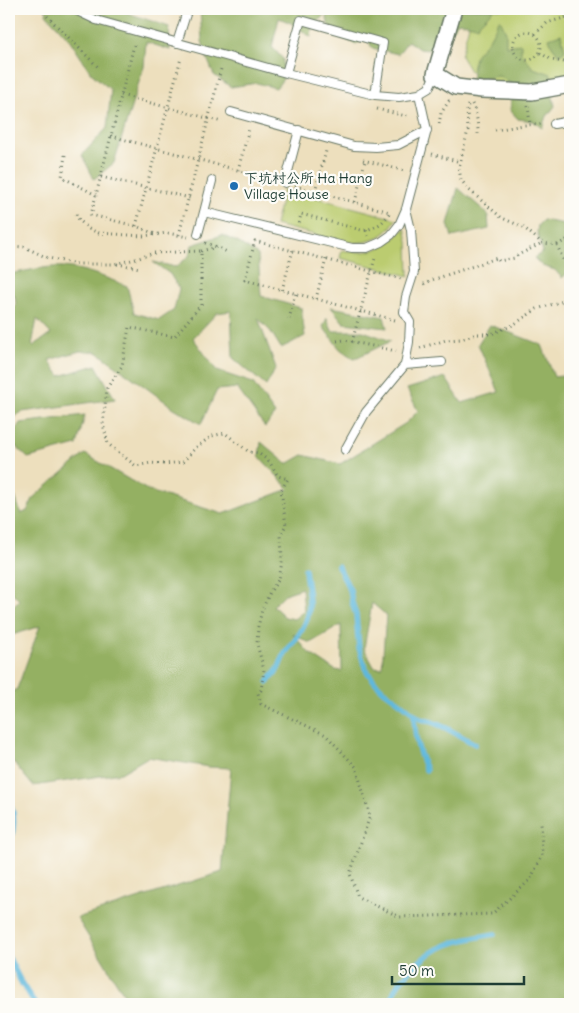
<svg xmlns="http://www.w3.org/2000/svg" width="579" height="1013" font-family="Delius,'LXGW WenKai TC',sans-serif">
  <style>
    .green { fill: #bbcc6f; stroke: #6d8452 }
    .forest { fill: #94b062; stroke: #5a764b; fill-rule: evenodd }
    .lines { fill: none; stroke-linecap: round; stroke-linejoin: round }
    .stream { stroke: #5fb8dc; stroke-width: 5.5 }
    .service-casing { stroke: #677664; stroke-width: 10 }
    .minor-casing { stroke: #677664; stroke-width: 18 }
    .path { stroke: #677664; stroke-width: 3; stroke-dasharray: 1 4; stroke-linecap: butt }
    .service { stroke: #fff; stroke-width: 8 }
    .minor { stroke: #fff; stroke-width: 15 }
    .poi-dot { fill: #1f6fb2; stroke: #fdfcf7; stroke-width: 2 }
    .labels { text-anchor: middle; stroke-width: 4.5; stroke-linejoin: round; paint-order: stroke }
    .poi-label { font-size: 14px; fill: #1f3d34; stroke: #fdfcf7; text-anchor: start }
  </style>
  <rect width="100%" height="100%" fill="#fdfcf7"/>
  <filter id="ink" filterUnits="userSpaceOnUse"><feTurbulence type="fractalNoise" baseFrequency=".02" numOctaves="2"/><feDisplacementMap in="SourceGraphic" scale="10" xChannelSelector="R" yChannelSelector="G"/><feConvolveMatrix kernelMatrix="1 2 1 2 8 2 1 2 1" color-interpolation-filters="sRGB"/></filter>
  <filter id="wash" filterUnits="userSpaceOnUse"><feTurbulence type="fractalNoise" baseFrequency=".0096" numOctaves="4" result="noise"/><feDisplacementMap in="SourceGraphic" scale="20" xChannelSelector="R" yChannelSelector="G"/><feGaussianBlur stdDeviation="1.12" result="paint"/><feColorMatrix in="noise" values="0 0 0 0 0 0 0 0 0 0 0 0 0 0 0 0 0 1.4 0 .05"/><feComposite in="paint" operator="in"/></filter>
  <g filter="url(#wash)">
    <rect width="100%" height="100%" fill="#eddfbd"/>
    <path class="green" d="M473,9H570V77L557,81L485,84V76L470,71L461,56Z
      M284,189L396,219C393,223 391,228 387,231C367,249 343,242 320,236C305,232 290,229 275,225Z
      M405,228L408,242L409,276L340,258L342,250C370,256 386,248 405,228Z"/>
    <path class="forest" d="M47,9H122V11L169,27L170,50L146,42L144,67L137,88L114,163L94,179L82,155L107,128L111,90L91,73L69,39L46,14Z
      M200,9H494L477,26L458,22L438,51L419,49L408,41L398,54L372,48L367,38L366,40L355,44L330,33L326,13L312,28L311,37L291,23L279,18L272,47L283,59V79L276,88L257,83L231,87L214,75L207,58L202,41Z
      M500,19L506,32V46L521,44V53L533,68L551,74L552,94L555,106L545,119L542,128L533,121L518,119L510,110L513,85L499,76L471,80L473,65L476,54L488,41Z
      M561,34L565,50L559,55L552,46L549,38Z
      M458,188L488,214L489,229L452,237L448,224Z
      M543,220L570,225V240L569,246L570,251V271L562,278L555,270L542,266L534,258L543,252L537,232L538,225Z
      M222,235L239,243L258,255L261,296L301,308L305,336L281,348L271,332L258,318L276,368L266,386L233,358L231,311L217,313L193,338L217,371L253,383L275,414L265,427L237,388L217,390L201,424L174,408L97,352L80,351L49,360L60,376L96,365L115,399L22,412L9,420V311L10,312L16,305L15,296L9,297V274C29,271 51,264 71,268C90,271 109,279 127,286L134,313L159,320L174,310L179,289L170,274L153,262L176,267L189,256L192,245ZM37,319L51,334L33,346L32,345Z
      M331,307L384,317L387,328L344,323Z
      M327,318L332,331H363L391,341L354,359L340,349L323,327Z
      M490,325L542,345L554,377L570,375V1004H130L77,918L222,872L231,768L209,767L148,757L121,773L33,786L14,763L9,762V693L17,689L40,626L9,636V610L19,600L9,589V494L15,496L21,514L27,511L34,497L85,454L149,491L223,514L289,489L259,456L261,442L287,464L303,455L340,464L406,423L418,411L407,389L445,377L462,403L499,392L478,344ZM302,588L304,611L294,619L285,617L273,606L285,594ZM372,603L386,615L382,668L374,667L364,648ZM341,625L342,671L335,670L309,653L293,634L310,643Z
      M85,415L77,445L28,458L9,440L20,423Z"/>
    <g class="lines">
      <path class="stream" d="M338,566L350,590L352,602L356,615L359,648L366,670L375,682L384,691L402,704L420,719L432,722L446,728L475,744
        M268,682C271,677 275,674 278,669C281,664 282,657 286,652C297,638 310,622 309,604C309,592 306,581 305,569
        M414,715C415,738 417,748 426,770
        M9,802C17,817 13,832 9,848
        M9,958L22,984L35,1004
        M385,1004L389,1002C392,997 394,990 398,985C400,981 405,977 408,973C433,944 458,940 495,934"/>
    </g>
  </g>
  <g filter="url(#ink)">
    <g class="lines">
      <defs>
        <path id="service" d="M73,9L96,20L286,73L375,95L399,97L419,94L429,88L435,74
          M177,43L187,11
          M286,73L301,20L383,43L375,95
          M231,112L354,146L376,147L398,145L427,130
          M554,124L570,121
          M285,183L299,130
          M204,212L212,181
          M198,234L204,212L352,248H367L381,242L391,235L399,225L406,209L427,130L419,94
          M405,365L442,362
          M345,450L366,412L405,365L409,342L410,322L404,312L406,297L414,272L411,230L406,209"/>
        <path id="minor" d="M454,9L435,74L456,87L482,90L532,92L570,85"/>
      </defs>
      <use href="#service" class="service-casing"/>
      <use href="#minor" class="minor-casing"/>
      <path class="path" d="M40,9L100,69
        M513 46a14 14 0 1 1 28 0a14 14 0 1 1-28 0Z
        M535,34L547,23L570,16
        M134,45L91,215L136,226L155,234
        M540,53L552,60L570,63
        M121,95L222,122
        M472,104C477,113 478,124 478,134
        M468,105L467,108L468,130L459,168L461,180L469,190L502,218L523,227L542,243L557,245L570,276
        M528,106L530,125
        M377,109L410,117
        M439,124L441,113L449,101H450
        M495,130L524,125L543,124
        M111,136L274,180
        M432,154L460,162
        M65,155L62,177L96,195
        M363,160L405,171
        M238,170L249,129
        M101,177L190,198
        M295,186L390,212C383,223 379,226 366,230L368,236
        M315,191L326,151
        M355,202L365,161
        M76,214L79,220L89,229L99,233L143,236L167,233L188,237
        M299,223L301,214L361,230H366
        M136,226L181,58
        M179,235L221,69
        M205,243L217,247
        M557,245L570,238
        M9,247L10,246L24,247L48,258L77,264H114L136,259L154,253L201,251V305L174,337L129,327L122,366L107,388L103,424L108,444L136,466L151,463L165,464L183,462L195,448L212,436L225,433L249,452L258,453L269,461L278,476L288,479L281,490L286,525L281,534L282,562L279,579L270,592L262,610L258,627L257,644L264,670L261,690L258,693L261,704L326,735L356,767L370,816L350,874L358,897L400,917L492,914L530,880L542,856L541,821
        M201,251L217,247L229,253
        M117,264L140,268
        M424,284L432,280L497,258L499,261L515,258L518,255L542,243
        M282,290L293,250
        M316,299L326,259
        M567,300L570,312
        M289,319L296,293
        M395,320L245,280L255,241L401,279
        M337,341L344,340L396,351
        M352,342L375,258
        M420,348L446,340L461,339L477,334H491L513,325L537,309L570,299"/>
      <use href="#service" class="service"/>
      <use href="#minor" class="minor"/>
    </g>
  </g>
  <circle class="poi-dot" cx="234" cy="186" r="5"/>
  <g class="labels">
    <g class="poi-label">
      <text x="244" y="183">下坑村公所 Ha Hang<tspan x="244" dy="16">Village House</tspan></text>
    </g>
  </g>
  <rect width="579" height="1013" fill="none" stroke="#fdfcf7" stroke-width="30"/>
  <path d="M392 976v8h132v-8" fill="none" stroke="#1f3d34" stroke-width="2.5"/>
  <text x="399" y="976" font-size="15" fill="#1f3d34" stroke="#fdfcf7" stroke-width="4" paint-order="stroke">50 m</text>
</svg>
